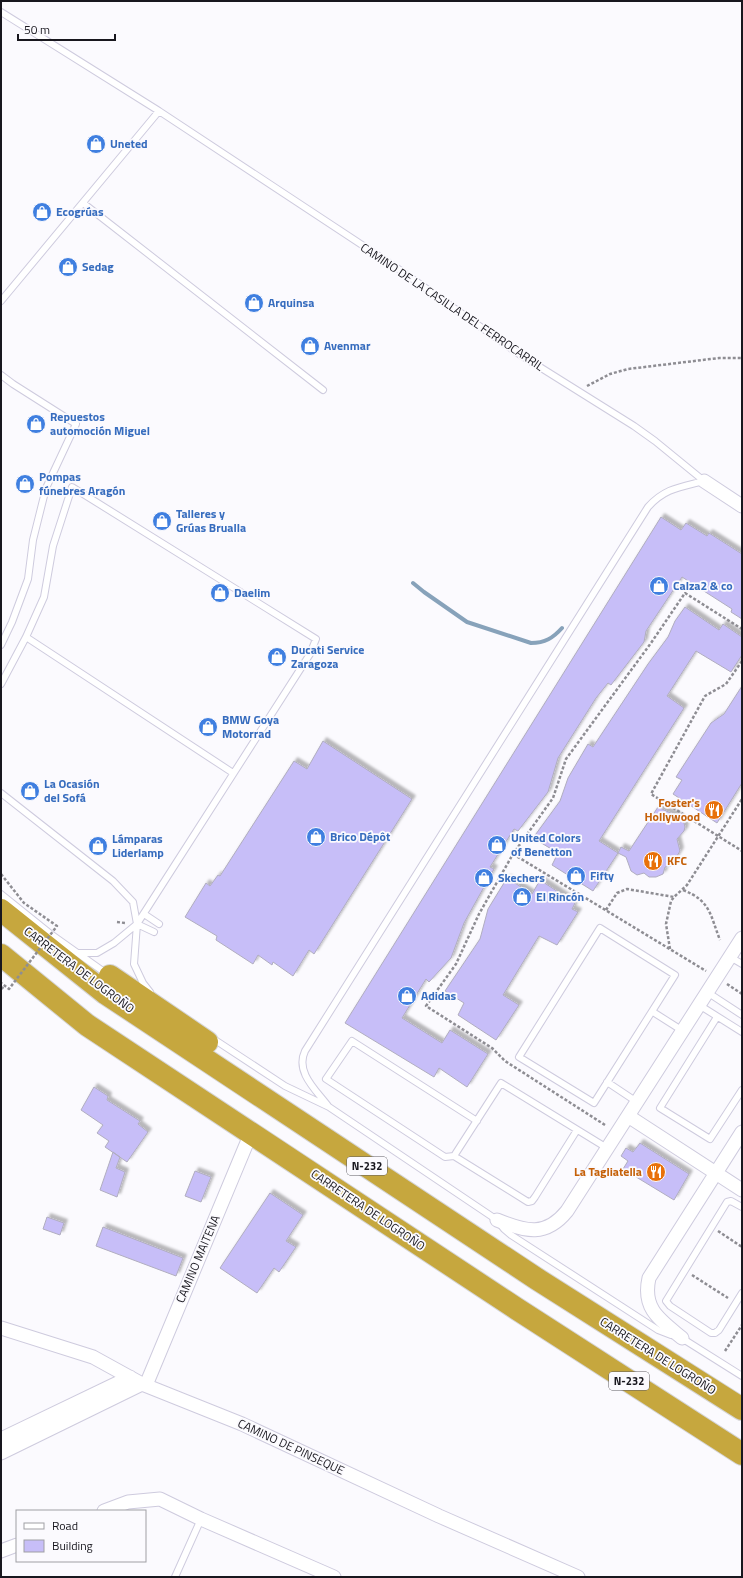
<svg xmlns="http://www.w3.org/2000/svg" width="743" height="1578" font-family="'Titillium Web',sans-serif">
  <style>
    .lines { fill: none; stroke-linecap: round; stroke-linejoin: round }
    .stream { stroke: #87a2ba; stroke-width: 4 }
    .building { fill: #c7bef8; stroke: #b0adbf; filter: url(#shadow) }
    .service-casing { stroke: #cecbde; stroke-width: 8 }
    .minor-casing { stroke: #cecbde; stroke-width: 15 }
    .trunk-casing { stroke: #d5d5d6; stroke-width: 24 }
    .path { stroke: #8e8d93; stroke-width: 2.5; stroke-dasharray: 3 2; stroke-linecap: butt }
    .service { stroke: #fff; stroke-width: 6 }
    .minor { stroke: #fff; stroke-width: 13 }
    .trunk { stroke: #c6a73e; stroke-width: 22 }
    .path-bridge { stroke: #8e8d93; stroke-width: 2.5; stroke-dasharray: 3 2; stroke-linecap: butt }
    .labels { text-anchor: middle; stroke-width: 3.5; stroke-linejoin: round; paint-order: stroke }
    .shield { fill: #fbfafe; stroke: #5c5b61; stroke-width: 1 }
    .shield-label { font-size: 11px; font-weight: bold; fill: #18171e }
    .shop-label { font-size: 12px; font-weight: bold; fill: #366cbe; stroke: #fbfafe; text-anchor: start }
    .street-label { font-size: 12px; fill: #18171e; stroke: #fbfafe }
    .food-label { font-size: 12px; font-weight: bold; fill: #c56008; stroke: #fbfafe; text-anchor: end }
  </style>
  <defs>
    <filter id="shadow"><feDropShadow dx="3.5" dy="-3.5" stdDeviation="1" flood-color="#0004"/></filter>
  </defs>
  <rect width="100%" height="100%" fill="#fbfafe"/>
  <g class="lines">
    <path class="stream" d="M413,583L424,592L467,622L531,643C545,643 553,638 562,628"/>
  </g>
  <path class="building" d="M661,517L681,530L686,523L707,536L709,533L742,554V619L731,612L732,609L682,577L646,631L644,642L634,655L611,685L608,683L596,698L558,758L548,792L518,831L514,829L490,867L494,869L464,923L451,958L429,982L426,979L402,1018L442,1043L450,1030L488,1054L467,1087L439,1068L434,1077L345,1023Z
    M685,607L719,630L723,624L742,637V655L731,672L696,651L667,696L684,708L599,841L618,853L593,891L552,865L558,853L533,838L560,801L568,778L588,744L593,747L648,664L668,637L675,621Z
    M742,686V783L717,823L673,794L682,780L676,777L711,723L724,714Z
    M323,741L412,799L314,954L309,950L293,976L273,962L272,965L258,955L253,964L216,940L217,936L185,917L206,883L210,886L218,875L220,876L294,761L307,769Z
    M658,807L679,817L684,823L685,827L684,831L677,839L680,851L671,866L665,867L663,874L656,877H649L644,873L637,875L631,871L626,857L618,853L621,847L629,851Z
    M507,878L532,894L540,880L575,903L572,909L578,912L557,945L539,936L503,995L519,1005L496,1040L458,1015L464,1003L445,991L480,939L488,909Z
    M94,1087L108,1096L107,1100L140,1121L138,1124L148,1132L127,1162L105,1147L109,1141L97,1133L103,1125L81,1110Z
    M640,1143L689,1174L674,1200L623,1169L628,1161L621,1156L626,1148L633,1152Z
    M113,1152L120,1157L116,1168L125,1172L117,1197L100,1190Z
    M195,1171L211,1177L201,1202L185,1196Z
    M270,1193L303,1215L286,1241L296,1247L279,1272L274,1268L257,1293L220,1268Z
    M47,1217L64,1223L60,1235L43,1229Z
    M103,1227L183,1258L176,1276L96,1246Z"/>
  <g class="lines">
    <defs>
      <path id="service" d="M1,12L159,111L400,270L519,354L634,426L655,441L704,481
        M83,203L323,390
        M1,301L159,111
        M1,375L13,384L76,424L46,488L33,540L28,579L12,622L1,645
        M26,637L44,597L53,546L72,487L316,639L310,654L137,924L114,943L97,953H77
        M1,684L26,637L233,773
        M1,793L113,881L133,902L137,924L134,964L143,983L150,992
        M1,894L52,935L107,974
        M144,914L159,924
        M137,924L154,932
        M600,928L675,975L594,1103L519,1057Z
        M730,957L742,964
        M707,992L742,1015
        M699,1005L742,1032
        M653,1012L683,1031
        M717,1017L660,1108L710,1139L742,1090
        M212,1038L285,1086L329,1107L497,1220L504,1229L511,1235L658,1330L671,1335
        M607,1082L637,1102
        M328,1106C316,1090 295,1072 305,1051L648,507C665,488 681,487 704,481
        M577,1130L535,1197L532,1201L528,1202L454,1156L501,1083L607,1148
        M454,1156L445,1157L326,1079L352,1041L477,1121
        M742,1207L731,1201L727,1202L666,1301L670,1306L711,1333H715L719,1330L742,1293
        M680,1337L742,1376
        M175,1577L201,1519"/>
      <path id="minor" d="M704,481L742,506
        M628,1116L742,1190
        M497,1220C526,1232 546,1237 567,1211L742,938
        M1,1328L93,1357L142,1384L242,1424L439,1516L578,1577
        M682,1338C660,1320 642,1309 649,1278L742,1132
        M146,1385L251,1133
        M1,1439L130,1377
        M1,1453L142,1384
        M104,1511L128,1502L160,1499L201,1519L334,1577
        M1,1551L17,1545"/>
      <path id="trunk" d="M1,910L105,993L537,1279L742,1409
        M1,955L87,1025L517,1309L742,1454
        M110,976L207,1042"/>
    </defs>
    <use href="#service" class="service-casing"/>
    <use href="#minor" class="minor-casing"/>
    <use href="#trunk" class="trunk-casing"/>
    <path class="path" d="M587,386L610,374L628,369L719,358H742
      M742,661L726,684L705,696L651,794L742,851
      M513,854L706,971
      M683,890C711,901 710,915 720,940
      M606,910L617,893L627,889L674,897
      M117,922L125,923
      M670,949L666,924L671,901L674,897L687,885L742,799
      M727,984L742,994
      M1,987L4,989
      M605,1125L505,1061L492,1048L426,1006L456,964L479,914L513,854L553,798L566,759L651,643L685,593L742,629
      M718,1231L742,1247
      M692,1275L728,1298
      M725,1351L742,1325"/>
    <use href="#service" class="service"/>
    <use href="#minor" class="minor"/>
    <use href="#trunk" class="trunk"/>
    <path class="path-bridge" d="M1,874L24,903L57,926L9,989L1,983"/>
  </g>
  <defs>
    <symbol id="shop-disc" viewBox="-11 -11 22 22"><circle r="9.5" fill="#3f7fe0" stroke="#fbfafe"/><path d="M-5-2.5h2.3a2.7 3.5 0 0 1 5.4 0H5L5.5 6h-11ZM-1.5-2.5h3a1.5 2.3 0 0 0-3 0Z" fill="#fff"/></symbol>
    <symbol id="restaurant-disc" viewBox="-11 -11 22 22"><circle r="9.5" fill="#e8710a" stroke="#fbfafe"/><path d="M-5-6h1v4h1v-4h1v4h1v-4h1v5L-1.5 .5V6h-2V.5L-5-1ZM5-6V6H3V1.5H1.5Q1.5-4 5-6Z" fill="#fff"/></symbol>
  </defs>
  <g fill-rule="evenodd">
    <use href="#shop-disc" x="85" y="133" width="22" height="22"/>
    <use href="#shop-disc" x="31" y="201" width="22" height="22"/>
    <use href="#shop-disc" x="57" y="256" width="22" height="22"/>
    <use href="#shop-disc" x="243" y="292" width="22" height="22"/>
    <use href="#shop-disc" x="299" y="335" width="22" height="22"/>
    <use href="#shop-disc" x="25" y="413" width="22" height="22"/>
    <use href="#shop-disc" x="14" y="473" width="22" height="22"/>
    <use href="#shop-disc" x="151" y="510" width="22" height="22"/>
    <use href="#shop-disc" x="648" y="575" width="22" height="22"/>
    <use href="#shop-disc" x="209" y="582" width="22" height="22"/>
    <use href="#shop-disc" x="266" y="646" width="22" height="22"/>
    <use href="#shop-disc" x="197" y="716" width="22" height="22"/>
    <use href="#shop-disc" x="19" y="780" width="22" height="22"/>
    <use href="#restaurant-disc" x="703" y="799" width="22" height="22"/>
    <use href="#shop-disc" x="305" y="826" width="22" height="22"/>
    <use href="#shop-disc" x="486" y="834" width="22" height="22"/>
    <use href="#shop-disc" x="87" y="835" width="22" height="22"/>
    <use href="#restaurant-disc" x="642" y="850" width="22" height="22"/>
    <use href="#shop-disc" x="565" y="865" width="22" height="22"/>
    <use href="#shop-disc" x="473" y="867" width="22" height="22"/>
    <use href="#shop-disc" x="511" y="886" width="22" height="22"/>
    <use href="#shop-disc" x="396" y="985" width="22" height="22"/>
    <use href="#restaurant-disc" x="645" y="1161" width="22" height="22"/>
  </g>
  <g class="labels">
    <g class="shield">
      <rect x="347" y="1157" width="40" height="18" rx="3"/>
      <rect x="609" y="1372" width="40" height="18" rx="3"/>
    </g>
    <g class="shield-label">
      <text x="367" y="1170">N-232</text>
      <text x="629" y="1385">N-232</text>
    </g>
    <g class="shop-label">
      <text x="110" y="148">Uneted</text>
      <text x="56" y="216">Ecogrúas</text>
      <text x="82" y="271">Sedag</text>
      <text x="268" y="307">Arquinsa</text>
      <text x="324" y="350">Avenmar</text>
      <text x="50" y="421">Repuestos<tspan x="50" dy="14">automoción Miguel</tspan></text>
      <text x="39" y="481">Pompas<tspan x="39" dy="14">fúnebres Aragón</tspan></text>
      <text x="176" y="518">Talleres y<tspan x="176" dy="14">Grúas Brualla</tspan></text>
      <text x="673" y="590">Calza2 &amp; co</text>
      <text x="234" y="597">Daelim</text>
      <text x="291" y="654">Ducati Service<tspan x="291" dy="14">Zaragoza</tspan></text>
      <text x="222" y="724">BMW Goya<tspan x="222" dy="14">Motorrad</tspan></text>
      <text x="44" y="788">La Ocasión<tspan x="44" dy="14">del Sofá</tspan></text>
      <text x="330" y="841">Brico Dépôt</text>
      <text x="511" y="842">United Colors<tspan x="511" dy="14">of Benetton</tspan></text>
      <text x="112" y="843">Lámparas<tspan x="112" dy="14">Liderlamp</tspan></text>
      <text x="590" y="880">Fifty</text>
      <text x="498" y="882">Skechers</text>
      <text x="536" y="901">El Rincón</text>
      <text x="421" y="1000">Adidas</text>
    </g>
    <g class="street-label">
      <text transform="translate(452 307) rotate(34)" y="4">CAMINO DE LA CASILLA DEL FERROCARRIL</text>
      <text transform="translate(79 970) rotate(37)" y="4">CARRETERA DE LOGROÑO</text>
      <text transform="translate(368 1210) rotate(34)" y="4">CARRETERA DE LOGROÑO</text>
      <text transform="translate(198 1259) rotate(-67)" y="4">CAMINO MAITENA</text>
      <text transform="translate(658 1356) rotate(32)" y="4">CARRETERA DE LOGROÑO</text>
      <text transform="translate(291 1447) rotate(25)" y="4">CAMINO DE PINSEQUE</text>
    </g>
    <g class="food-label">
      <text x="700" y="807">Foster's<tspan x="700" dy="14">Hollywood</tspan></text>
      <text x="667" y="865" text-anchor="start">KFC</text>
      <text x="642" y="1176">La Tagliatella</text>
    </g>
  </g>
  <rect width="743" height="1578" fill="none" stroke="#18171e" stroke-width="4"/>
  <rect x="16" y="1510" width="130" height="52" fill="#fbfafe" stroke="#a09fa4"/>
  <rect x="24" y="1523" width="20" height="6" fill="#ffffff" stroke="#a09fa4"/>
  <text x="52" y="1530" font-size="12" fill="#18171e">Road</text>
  <rect x="24" y="1540" width="20" height="12" fill="#c7bef8" stroke="#a09fa4"/>
  <text x="52" y="1550" font-size="12" fill="#18171e">Building</text>
  <path d="M18 34v6h97v-6" fill="none" stroke="#18171e" stroke-width="2"/>
  <text x="24" y="34" font-size="12" fill="#18171e" stroke="#fbfafe" stroke-width="3" paint-order="stroke">50 m</text>
</svg>
